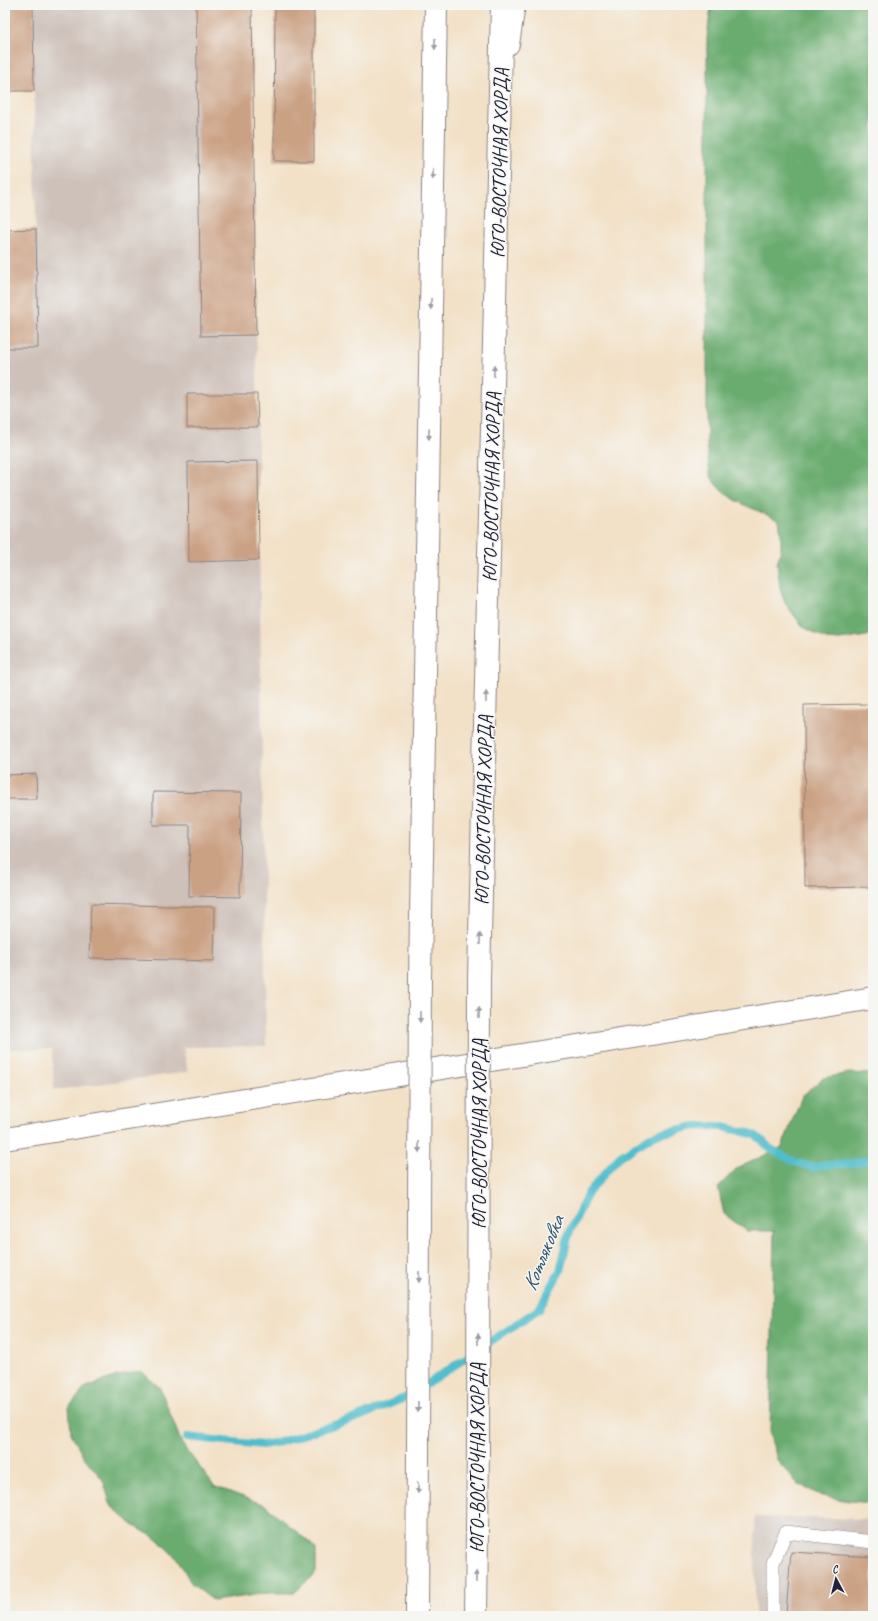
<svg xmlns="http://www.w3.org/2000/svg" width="878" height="1621" font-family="Caveat,sans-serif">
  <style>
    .industrial { fill: #cec1ba }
    .forest { fill: #6aac70; stroke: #466756 }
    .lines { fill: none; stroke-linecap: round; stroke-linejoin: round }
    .stream { stroke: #51bdcc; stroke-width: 8 }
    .building { fill: #cba184 }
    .lane-casing { stroke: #8a8281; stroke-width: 14 }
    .street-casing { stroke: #8a8281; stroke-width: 24 }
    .secondary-casing { stroke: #8a8281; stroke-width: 24 }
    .primary-casing { stroke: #8a8281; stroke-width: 24 }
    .lane { stroke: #fff; stroke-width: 13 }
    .street { stroke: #fff; stroke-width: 22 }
    .secondary { stroke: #fff; stroke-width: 22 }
    .primary { stroke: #fff; stroke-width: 22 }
    .primary-bridge-casing { stroke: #8a8281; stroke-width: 24; stroke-linecap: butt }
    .primary-bridge { stroke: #fff; stroke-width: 22 }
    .oneway { fill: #9c9ca7 }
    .labels { text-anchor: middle; stroke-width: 3; stroke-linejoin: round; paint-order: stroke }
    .street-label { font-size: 20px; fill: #22223b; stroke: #f6f6f2 }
    .water-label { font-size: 21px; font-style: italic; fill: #32586e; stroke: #f6f6f2 }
  </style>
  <rect width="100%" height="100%" fill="#f6f6f2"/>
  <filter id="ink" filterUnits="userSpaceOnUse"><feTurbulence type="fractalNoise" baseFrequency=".025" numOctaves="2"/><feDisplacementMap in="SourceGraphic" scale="8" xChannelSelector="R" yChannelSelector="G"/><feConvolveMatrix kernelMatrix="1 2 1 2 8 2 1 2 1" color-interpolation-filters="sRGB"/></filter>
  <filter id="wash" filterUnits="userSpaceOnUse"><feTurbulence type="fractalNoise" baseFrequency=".012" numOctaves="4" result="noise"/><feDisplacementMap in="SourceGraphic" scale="16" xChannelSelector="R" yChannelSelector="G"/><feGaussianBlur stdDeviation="0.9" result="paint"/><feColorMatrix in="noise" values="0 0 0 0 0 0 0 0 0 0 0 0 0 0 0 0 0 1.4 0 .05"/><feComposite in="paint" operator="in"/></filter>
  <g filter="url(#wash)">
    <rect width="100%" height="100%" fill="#f3e1c7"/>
    <path class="industrial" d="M5,5H252L266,1046L183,1047L188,1072L54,1090L52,1049H5V230L36,229L34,91H5Z
      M755,1517L873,1519V1616H755Z"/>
    <path class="forest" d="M711,5H873V632L867,636L839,640L826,639L803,627L785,603L780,589L777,563L781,549V533L779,521C759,509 717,499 710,473C708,464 708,454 707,445V38Z
      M849,1073L873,1074V1503L849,1501L822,1496L798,1484L778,1462L770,1436L774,1231H747L724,1214L718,1187L736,1169L782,1147L802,1096L823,1078Z
      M141,1371L160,1388L182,1444L214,1486L265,1505L316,1548V1573L294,1593H268L214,1601L192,1584L178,1560L157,1539L133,1525L111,1506L103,1480L83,1456L71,1433L69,1407L86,1387L114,1377Z"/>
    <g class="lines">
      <path class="stream" d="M187,1437L262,1445L280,1442L356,1418L409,1396L539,1309L560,1271L569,1233L588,1193L619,1157L654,1135L695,1126L723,1127L753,1134L762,1140L769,1148L795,1162L815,1168L821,1165L849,1164L873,1159"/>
    </g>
    <g id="blocks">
      <path class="building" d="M5,5H33L34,91H5Z
        M196,5H252L256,335L201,336Z
        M275,5H314V161H274Z
        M36,229L38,348H5V230Z
        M187,394H257L258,427L187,428Z
        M258,461L259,560L189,562L188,462Z
        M873,704V887L805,888L804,705Z
        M36,774L37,799H5V775Z
        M153,792L241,793L240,897L189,896L190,825H153Z
        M91,904L215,907L214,961L89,958Z
        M791,1552L873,1557V1616L786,1614Z"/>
    </g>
  </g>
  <g filter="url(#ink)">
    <use href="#blocks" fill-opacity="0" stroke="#8a8281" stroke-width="1"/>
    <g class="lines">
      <defs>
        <path id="lane" d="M773,1616V1563L786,1532L873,1542"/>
        <path id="street" d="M5,1139L873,998"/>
        <path id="secondary" d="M508,44L514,5"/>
        <path id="primary" d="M420,978L436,5
          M479,978L502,5
          M417,1616L418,1449
          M476,1616L478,1448"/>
      </defs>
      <use href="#lane" class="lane-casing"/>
      <use href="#street" class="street-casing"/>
      <use href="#secondary" class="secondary-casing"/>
      <use href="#primary" class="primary-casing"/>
      <use href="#lane" class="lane"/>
      <use href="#street" class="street"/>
      <use href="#secondary" class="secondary"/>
      <use href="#primary" class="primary"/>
      <defs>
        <path id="primary-bridge" d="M478,1448L479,978
          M418,1449L420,978"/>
      </defs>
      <use href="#primary-bridge" class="primary-bridge-casing"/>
      <use href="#primary-bridge" class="primary-bridge"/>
    </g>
    <defs><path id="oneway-solid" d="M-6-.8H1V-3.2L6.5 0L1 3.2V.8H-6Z"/></defs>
    <g class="oneway">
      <use href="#oneway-solid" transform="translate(435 44) rotate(91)"/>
      <use href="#oneway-solid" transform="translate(433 174) rotate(91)"/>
      <use href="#oneway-solid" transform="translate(431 304) rotate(91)"/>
      <use href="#oneway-solid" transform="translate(494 371) rotate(-89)"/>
      <use href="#oneway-solid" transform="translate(429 434) rotate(91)"/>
      <use href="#oneway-solid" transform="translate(486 697) rotate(-89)"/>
      <use href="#oneway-solid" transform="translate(480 939) rotate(-89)"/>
      <use href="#oneway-solid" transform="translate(479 1013) rotate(-90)"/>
      <use href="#oneway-solid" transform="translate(420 1017) rotate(90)"/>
      <use href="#oneway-solid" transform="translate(419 1147) rotate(90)"/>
      <use href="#oneway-solid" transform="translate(419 1277) rotate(90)"/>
      <use href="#oneway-solid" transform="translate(478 1339) rotate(-90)"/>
      <use href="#oneway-solid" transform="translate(418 1407) rotate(90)"/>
      <use href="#oneway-solid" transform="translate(418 1488) rotate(90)"/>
      <use href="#oneway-solid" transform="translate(476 1577) rotate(-89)"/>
    </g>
  </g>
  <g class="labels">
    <g class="street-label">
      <text transform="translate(499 163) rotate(-89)" y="7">ЮГО-ВОСТОЧНАЯ ХОРДА</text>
      <text transform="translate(491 487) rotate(-89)" y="7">ЮГО-ВОСТОЧНАЯ ХОРДА</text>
      <text transform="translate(483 810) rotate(-89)" y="7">ЮГО-ВОСТОЧНАЯ ХОРДА</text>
      <text transform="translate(479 1134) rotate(-90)" y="7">ЮГО-ВОСТОЧНАЯ ХОРДА</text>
      <text transform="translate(477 1458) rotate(-90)" y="7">ЮГО-ВОСТОЧНАЯ ХОРДА</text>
    </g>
    <g class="water-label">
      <text transform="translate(543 1253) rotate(-68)" y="7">Котляковка</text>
    </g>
  </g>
  <rect width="878" height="1621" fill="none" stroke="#f6f6f2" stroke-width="20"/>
  <g transform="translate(836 1579) rotate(353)" stroke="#f6f6f2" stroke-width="3" paint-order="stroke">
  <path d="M0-3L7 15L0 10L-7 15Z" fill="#22223b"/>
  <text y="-6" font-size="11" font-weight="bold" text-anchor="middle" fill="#22223b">С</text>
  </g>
</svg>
